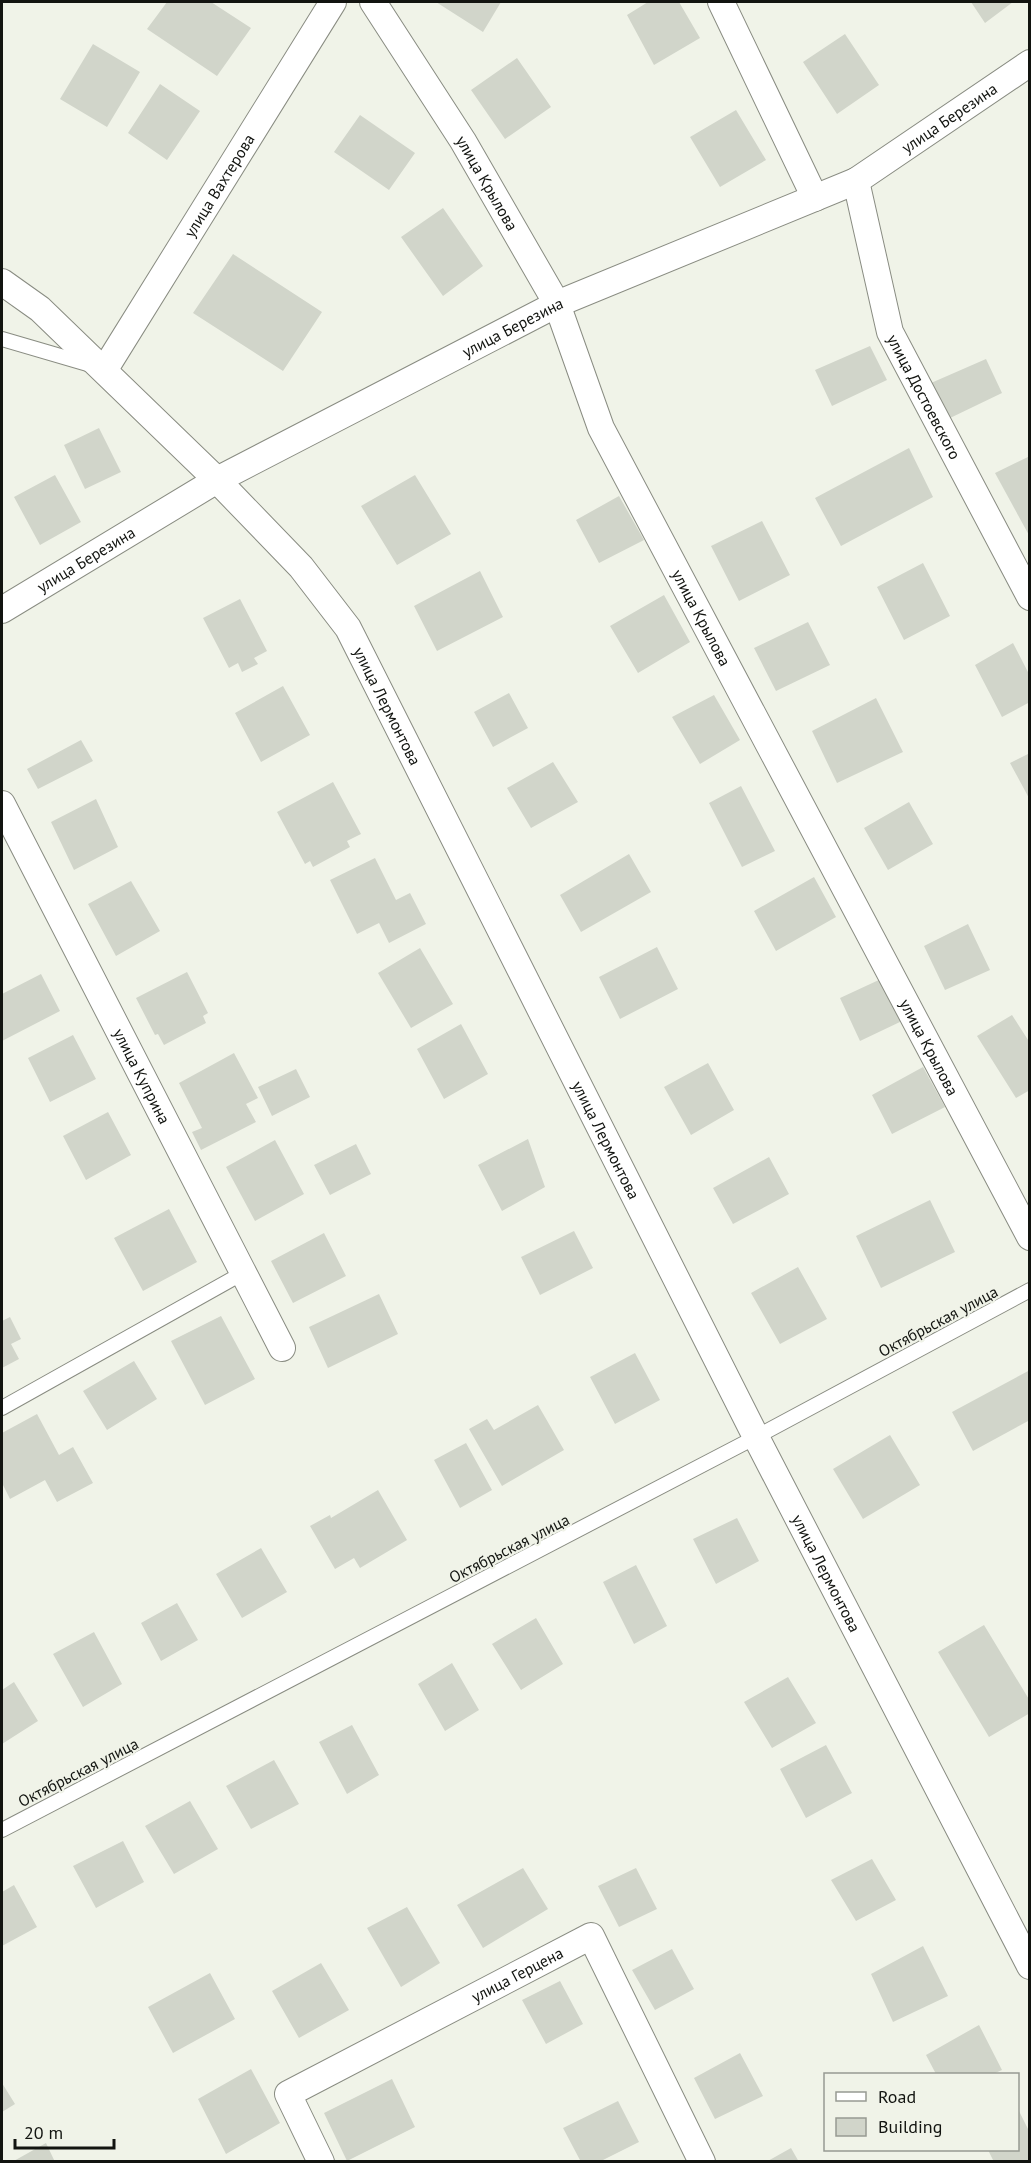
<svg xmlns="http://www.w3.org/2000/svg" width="1031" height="2163" font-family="'PT Sans',sans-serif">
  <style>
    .building { fill: #d1d5ca }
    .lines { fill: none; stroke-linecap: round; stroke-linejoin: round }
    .service-casing { stroke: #898c82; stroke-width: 16 }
    .minor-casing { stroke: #898c82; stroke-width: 28 }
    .service { stroke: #fff; stroke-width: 14 }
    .minor { stroke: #fff; stroke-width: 26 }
    .labels { text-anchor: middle; stroke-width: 4.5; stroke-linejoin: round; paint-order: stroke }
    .street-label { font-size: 16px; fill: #121410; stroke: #f0f3e8 }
  </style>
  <rect width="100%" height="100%" fill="#f0f3e8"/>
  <path class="building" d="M167,2H211L251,28L217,76L147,29Z
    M436,2H501L483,32Z
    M648,2H679L700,38L654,65L627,15Z
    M971,2H1013L985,23Z
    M845,34L879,85L837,114L803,62Z
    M93,44L140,72L107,127L60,99Z
    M517,58L551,107L505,139L471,90Z
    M160,84L200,111L167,160L128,133Z
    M736,110L766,160L720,187L690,137Z
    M360,115L415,153L389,190L334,152Z
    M443,208L483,266L443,296L401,237Z
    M233,254L322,312L283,371L193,313Z
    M870,346L887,380L832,406L815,370Z
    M986,359L1002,393L948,419L931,383Z
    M99,428L121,472L85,489L64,445Z
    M909,448L933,497L841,546L815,498Z
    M1030,456V537L995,473Z
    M55,475L81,522L40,545L14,497Z
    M415,475L451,534L397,565L361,506Z
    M619,496L644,540L599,563L576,520Z
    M762,521L790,575L739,601L711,546Z
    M923,563L950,616L904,640L877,587Z
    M480,571L503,617L437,651L414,606Z
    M664,595L690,642L638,673L610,626Z
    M240,599L267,651L254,658L258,664L242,672L238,663L229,668L203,618Z
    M808,622L830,665L776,691L754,648Z
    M1013,643L1030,676V702L1002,717L975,665Z
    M283,686L310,735L261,762L235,713Z
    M509,693L528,728L493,747L474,712Z
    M714,695L740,740L700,764L672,717Z
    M876,698L903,752L837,783L812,731Z
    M81,740L93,761L38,789L27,769Z
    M1030,753V800L1010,763Z
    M553,762L578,802L531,828L507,788Z
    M333,782L361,834L347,841L350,847L313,867L310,861L305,864L277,812Z
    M741,786L775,851L742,867L709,803Z
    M96,799L118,847L74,870L51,822Z
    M909,802L933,844L888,870L864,828Z
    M629,854L651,892L581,932L560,895Z
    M375,858L396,900L410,893L426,924L389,943L379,923L357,934L330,880Z
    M814,877L836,917L776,951L754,911Z
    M131,881L160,931L116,956L88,904Z
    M968,924L990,970L945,990L924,946Z
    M657,947L678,989L620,1019L599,977Z
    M420,948L453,1004L411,1028L378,973Z
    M187,972L208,1013L203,1016L206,1023L164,1045L158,1034L155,1035L136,998Z
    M41,974L60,1011L2,1041V994Z
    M881,979L902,1021L860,1041L840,998Z
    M1012,1015L1030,1043V1090L1016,1098L977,1036Z
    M461,1024L488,1074L444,1099L417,1049Z
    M73,1035L96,1079L50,1102L28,1058Z
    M234,1053L258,1098L246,1104L256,1122L201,1150L192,1132L202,1128L179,1083Z
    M708,1063L734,1110L691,1135L664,1087Z
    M923,1067L945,1107L892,1134L872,1095Z
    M296,1069L310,1097L272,1116L258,1087Z
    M108,1112L131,1155L86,1180L63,1136Z
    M528,1139L545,1187L502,1211L478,1165Z
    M275,1140L304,1194L255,1221L226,1167Z
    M356,1144L371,1174L330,1195L314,1165Z
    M769,1157L789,1194L733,1224L713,1188Z
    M930,1200L955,1252L881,1288L856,1236Z
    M169,1209L197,1262L143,1291L114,1238Z
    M574,1231L593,1268L540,1295L521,1257Z
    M324,1233L346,1276L293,1303L271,1261Z
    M798,1267L827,1319L780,1344L751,1293Z
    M379,1294L398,1334L328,1368L309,1327Z
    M221,1316L255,1379L205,1405L171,1341Z
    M10,1317L21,1339L11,1344L19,1359L2,1368V1321Z
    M635,1353L660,1400L615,1424L590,1377Z
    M134,1361L157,1399L107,1430L83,1391Z
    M1030,1370V1420L973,1451L952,1412Z
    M538,1405L564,1450L502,1486L469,1429L487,1419L494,1430Z
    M37,1414L59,1455L73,1447L93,1483L57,1502L45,1480L10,1499L2,1483V1433Z
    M890,1435L920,1485L863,1519L833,1469Z
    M466,1443L492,1490L460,1508L434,1460Z
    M378,1490L407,1540L360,1568L354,1558L335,1569L310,1526L330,1515L331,1518Z
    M737,1518L759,1561L716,1584L693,1539Z
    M261,1548L287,1592L242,1618L216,1574Z
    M636,1565L667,1626L634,1644L603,1582Z
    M177,1603L198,1640L161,1661L141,1623Z
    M536,1618L563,1664L521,1690L492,1644Z
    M984,1625L1030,1701V1713L989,1737L938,1652Z
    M94,1632L122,1684L83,1707L53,1654Z
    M452,1663L479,1710L445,1731L418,1684Z
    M788,1677L816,1723L772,1748L744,1702Z
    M14,1682L38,1721L2,1744V1690Z
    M352,1725L379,1775L347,1794L319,1742Z
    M826,1745L852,1793L806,1818L780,1769Z
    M274,1760L299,1804L251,1829L226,1786Z
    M190,1801L218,1849L174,1874L145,1826Z
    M123,1841L144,1882L96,1908L73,1866Z
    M872,1859L896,1900L856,1921L831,1880Z
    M523,1868L548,1909L483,1948L457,1905Z
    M636,1868L657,1909L619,1927L598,1886Z
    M14,1885L37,1927L2,1946V1892Z
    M407,1907L440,1963L401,1987L367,1928Z
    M923,1946L948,1996L893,2022L871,1974Z
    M672,1949L694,1989L655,2010L632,1970Z
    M321,1963L349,2010L299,2038L272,1991Z
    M210,1973L235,2019L173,2053L148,2007Z
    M560,1981L583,2024L546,2044L522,2000Z
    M979,2025L1002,2070L993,2074H936L926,2055Z
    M740,2053L763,2096L715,2119L694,2078Z
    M251,2069L280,2123L226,2154L198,2099Z
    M392,2079L415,2127L347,2161L324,2113Z
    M2,2083L15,2104L2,2112Z
    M618,2101L639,2142L599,2162H581L563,2128Z
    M1018,2109L1030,2133V2162H994L988,2150H1018Z
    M46,2143L55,2162H12Z
    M791,2148L799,2162H766Z"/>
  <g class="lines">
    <defs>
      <path id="service" d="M2,339L91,365
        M2,1408L243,1273
        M2,1830L756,1437L1030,1290"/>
      <g id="minor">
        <path id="s1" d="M373,2L463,141L557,304L601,428L1030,1237"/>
        <path d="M721,2L815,198"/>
        <path id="s2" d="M856,181L890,332L1030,597"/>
        <path id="s3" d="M2,282L40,309L217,480L301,567L348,628L756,1437L1030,1966"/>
        <path id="s4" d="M105,369L333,2"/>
        <path id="s5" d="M2,610L217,480L557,304L856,181L1030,63"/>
        <path id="s6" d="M2,804L282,1348"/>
        <path id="s7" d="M321,2162L288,2094L591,1936L702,2162"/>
      </g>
    </defs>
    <use href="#service" class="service-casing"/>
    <use href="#minor" class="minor-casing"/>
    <use href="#service" class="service"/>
    <use href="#minor" class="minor"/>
  </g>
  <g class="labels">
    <g class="street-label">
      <text dy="6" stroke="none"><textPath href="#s5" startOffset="1070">улица Березина</textPath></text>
      <text dy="6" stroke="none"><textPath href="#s1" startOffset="214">улица Крылова</textPath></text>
      <text dy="6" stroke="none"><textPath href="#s4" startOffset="216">улица Вахтерова</textPath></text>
      <text dy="6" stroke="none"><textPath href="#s5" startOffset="584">улица Березина</textPath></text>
      <text dy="6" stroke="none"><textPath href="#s2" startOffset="228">улица Достоевского</textPath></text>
      <text dy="6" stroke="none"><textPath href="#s5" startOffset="98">улица Березина</textPath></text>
      <text dy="6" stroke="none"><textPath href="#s1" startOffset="700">улица Крылова</textPath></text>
      <text dy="6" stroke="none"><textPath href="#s3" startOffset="578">улица Лермонтова</textPath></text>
      <text dy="6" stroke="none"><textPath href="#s1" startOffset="1186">улица Крылова</textPath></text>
      <text dy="6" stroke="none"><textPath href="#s6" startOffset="306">улица Куприна</textPath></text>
      <text dy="6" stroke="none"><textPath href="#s3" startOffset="1064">улица Лермонтова</textPath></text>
      <text transform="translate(938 1321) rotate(-28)" y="6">Октябрьская улица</text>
      <text transform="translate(509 1548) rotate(-27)" y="6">Октябрьская улица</text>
      <text dy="6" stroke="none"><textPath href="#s3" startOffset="1550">улица Лермонтова</textPath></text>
      <text transform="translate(78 1772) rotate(-27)" y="6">Октябрьская улица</text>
      <text dy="6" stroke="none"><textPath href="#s7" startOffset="334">улица Герцена</textPath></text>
    </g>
  </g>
  <rect width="1031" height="2163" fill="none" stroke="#121410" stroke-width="6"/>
  <rect x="824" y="2073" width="195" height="78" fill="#f0f3e8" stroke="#979a92" stroke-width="1.5"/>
  <rect x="836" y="2092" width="30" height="9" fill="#ffffff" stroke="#979a92" stroke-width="1.5"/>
  <text x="878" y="2103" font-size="18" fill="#121410">Road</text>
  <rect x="836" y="2118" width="30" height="18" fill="#d1d5ca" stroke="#979a92" stroke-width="1.5"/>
  <text x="878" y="2133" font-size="18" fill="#121410">Building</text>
  <path d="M15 2139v9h99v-9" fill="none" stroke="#121410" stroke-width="3"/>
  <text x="24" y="2139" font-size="18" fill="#121410" stroke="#f0f3e8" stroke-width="4.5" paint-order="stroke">20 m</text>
</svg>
